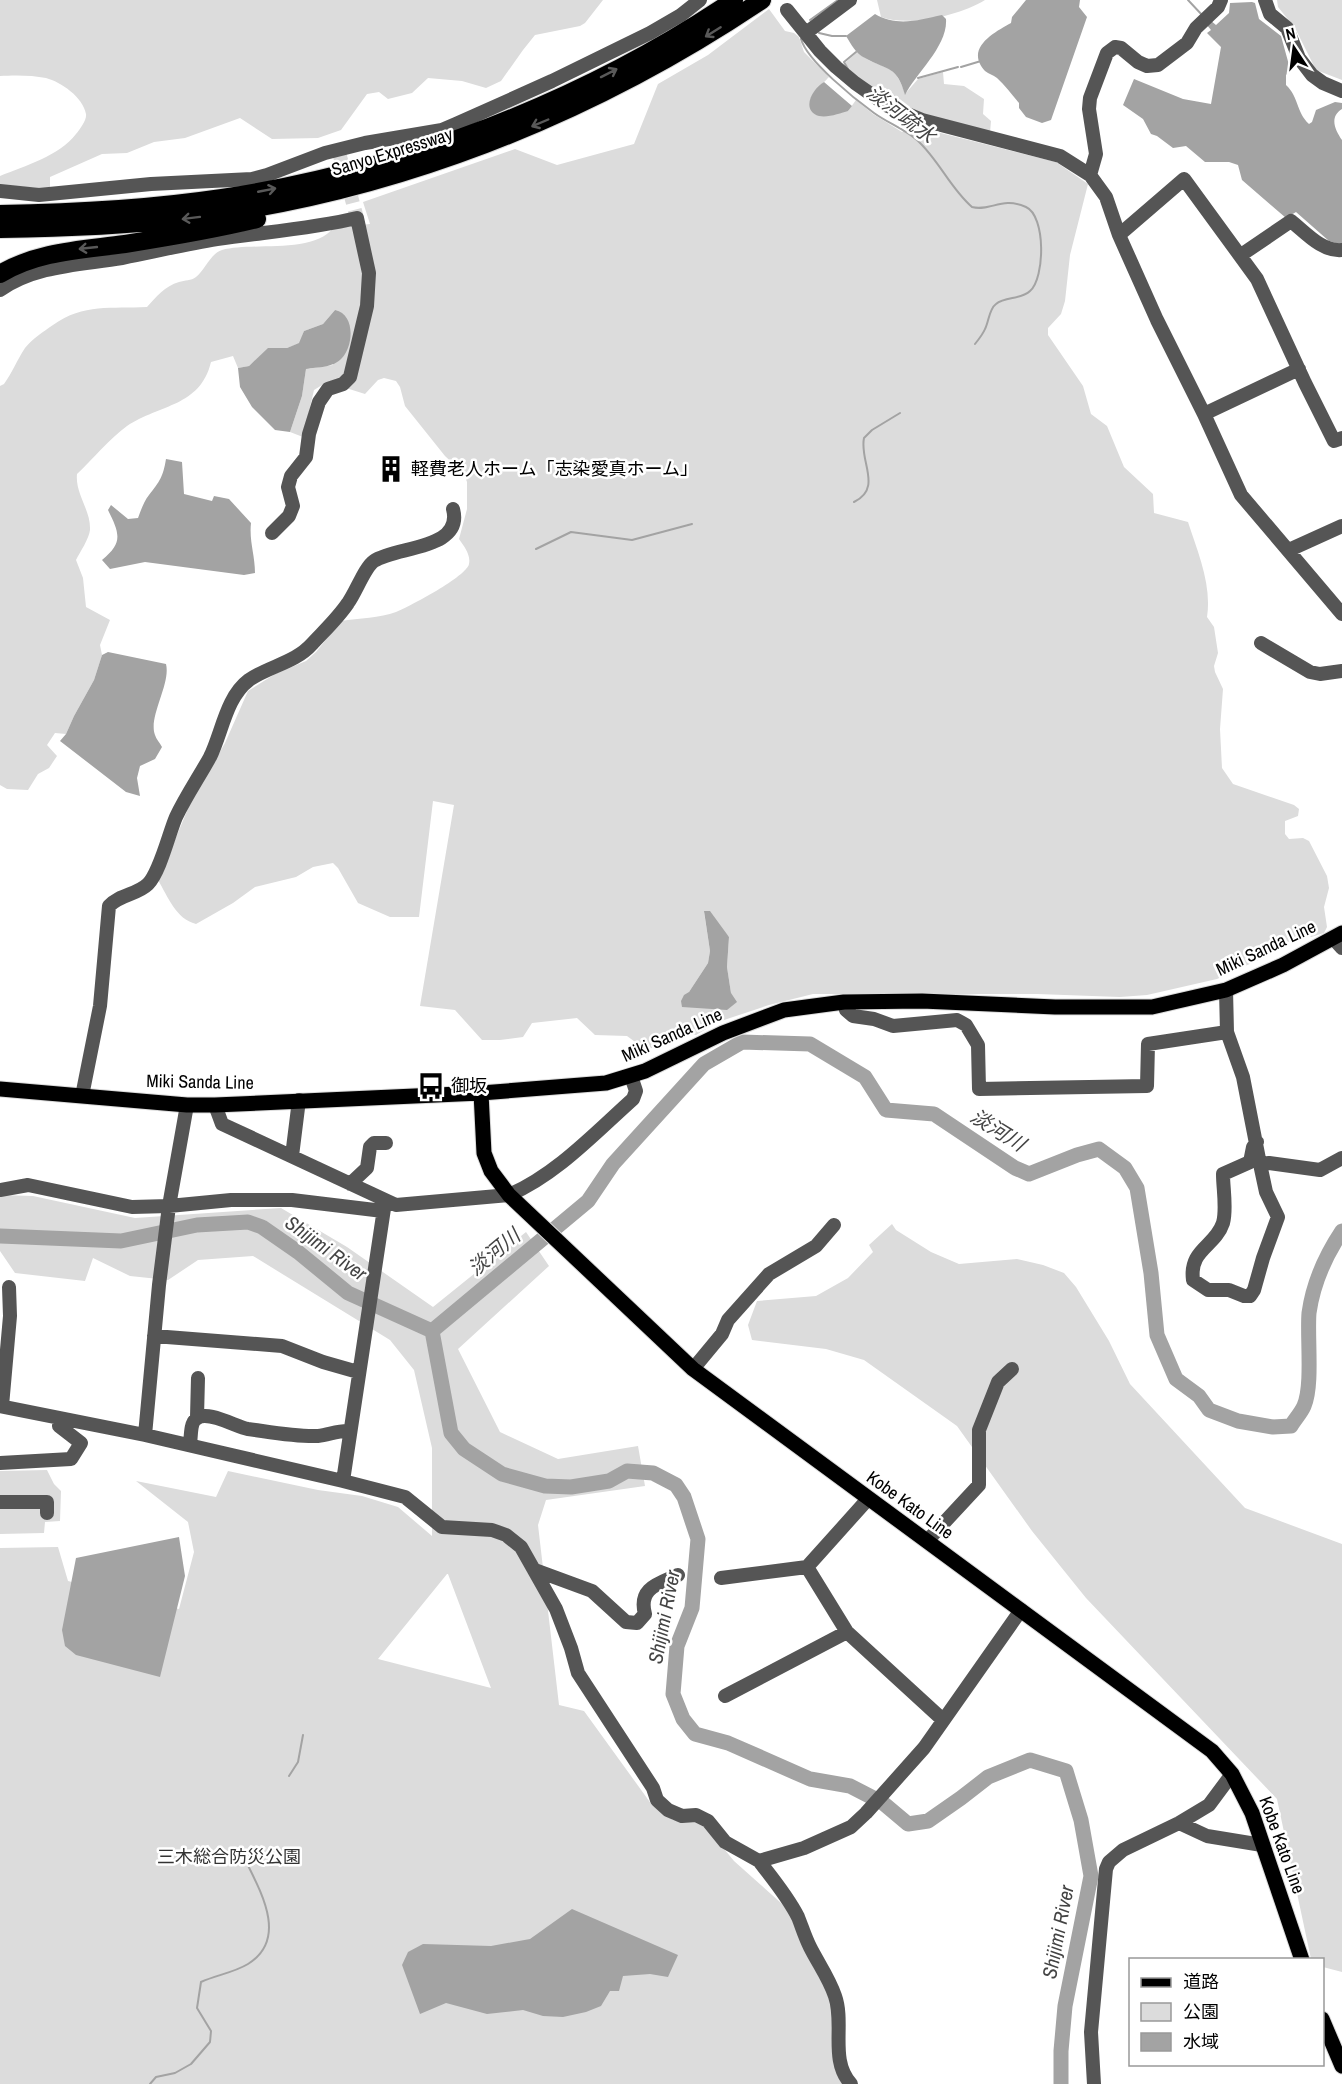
<svg xmlns="http://www.w3.org/2000/svg" width="1342" height="2084" font-family="'Archivo Narrow','Noto Sans JP',sans-serif">
  <style>
    .green { fill: #dcdcdc; fill-rule: evenodd }
    .water { fill: #a3a3a3 }
    .lines { fill: none; stroke-linecap: round; stroke-linejoin: round }
    .stream { stroke: #a3a3a3; stroke-width: 2 }
    .river { stroke: #a3a3a3; stroke-width: 15 }
    .minor-tunnel { stroke: #d9d9d9; stroke-width: 14; stroke-dasharray: 14 7; stroke-linecap: butt }
    .major-casing { stroke: #dbdbdb; stroke-width: 17 }
    .highway-casing { stroke: #dbdbdb; stroke-width: 20 }
    .minor { stroke: #555; stroke-width: 14 }
    .major { stroke: #000; stroke-width: 15 }
    .highway { stroke: #000; stroke-width: 18 }
    .oneway { stroke: #595959 }
    .labels { text-anchor: middle; stroke-width: 5; stroke-linejoin: round; paint-order: stroke }
    .street-label { font-size: 18px; fill: #000; stroke: #fff }
    .poi-label { font-size: 18px; fill: #000; stroke: #fff; text-anchor: start }
    .park-label { font-size: 18px; fill: #333; stroke: #fff }
    .water-label { font-size: 20px; font-style: italic; fill: #444; stroke: #fff }
  </style>
  <rect width="100%" height="100%" fill="#fff"/>
  <path class="green" d="M0,0H603L585,23L580,26L535,35L523,50L501,81L486,88L462,81L428,78L412,93L388,99L379,92L367,94L341,130L318,138L272,139L240,118L185,138L154,142L127,153L102,154L50,177V189L0,185V176C25,166 59,156 76,134C80,129 87,120 86,114C83,97 61,82 46,78C32,75 14,75 0,76Z
    M877,0H985C959,16 909,27 881,17Z
    M1277,0H1342V80L1316,70L1295,28L1278,7Z
    M769,9L785,31L794,33L799,37L804,52L829,77C820,87 807,93 811,109L848,111L856,100L873,114L902,132L913,126L1056,162L1088,184L1070,255L1065,301L1061,314L1048,328V335L1083,386L1091,414L1107,426L1124,467L1153,494L1154,513L1188,522C1198,553 1212,585 1207,617L1214,627L1218,653L1214,666L1215,672L1223,689L1220,729L1222,768L1233,784L1294,805L1299,809L1298,816L1285,821V834L1289,839L1303,838L1309,841L1327,876L1329,888L1324,907L1327,927L1324,933L1311,937L1298,936L1267,956L1217,979L1147,995L1120,997L1037,994H813L769,1005L718,1022L696,1035L680,1031L669,1042L646,1050L627,1036L595,1035L577,1018L532,1023L523,1037L500,1040H482L455,1010L420,1006L454,805L433,801L419,917H390L358,903L338,868L333,863L313,867L296,877L255,887L233,903L196,924C176,919 168,897 158,880L190,804L225,743L248,691L275,674L306,661L316,652L341,621C359,618 380,618 396,612C409,607 467,576 469,564C471,555 464,546 459,539L467,509V482L464,474L445,456L405,406L400,387L396,381L384,378L378,380L365,394L327,382L314,390L303,437L290,432L302,396L306,369L333,365L335,310L323,324L304,331L300,343L287,348L268,349L249,366L238,368L233,356L211,362C200,407 160,404 127,426C109,439 93,459 77,474C75,494 91,510 90,530C89,539 80,552 76,560L83,578L86,607L110,620L100,645L102,655L94,680L74,716L66,734L55,733L47,745L57,756L49,768L38,774L28,790L7,789L0,785V386L4,384C12,373 17,360 25,348C33,338 43,332 53,325C84,303 111,309 147,307C156,297 165,286 179,282C185,280 191,281 196,277C205,270 211,253 222,250C251,242 314,254 333,228L370,224L363,202L515,149L557,165L634,144L658,84L708,55ZM704,912L729,937L727,967L731,993L689,992L708,963L710,951Z
    M857,52C880,72 894,58 905,94L918,79L943,72L944,84L964,86L984,99L983,114L991,121L990,133C941,122 875,107 845,63Z
    M0,1195L33,1196L135,1218L281,1208L347,1247L433,1307L526,1232L549,1266L458,1349L500,1432L558,1459L638,1446L645,1486L546,1500L538,1525L559,1705L584,1711L652,1805L673,1820L697,1822L706,1827L734,1861L781,1903L794,1917L833,2006L835,2053L855,2084H0V1548L58,1547L68,1581L179,1609L194,1552L188,1522L136,1481L216,1497L228,1471L318,1490L362,1496L398,1507L432,1536V1448L414,1370L390,1340L253,1256L198,1260L168,1280L130,1276L93,1258L85,1281L15,1273L0,1251ZM447,1574H448L491,1688L378,1659Z
    M892,1224L896,1230L931,1252L959,1264L1017,1259L1043,1265L1064,1273L1076,1287L1109,1341L1130,1384L1245,1508L1342,1544V1972L1323,1967L1322,1960L1311,1959L1277,1799L1086,1598L1032,1531L957,1426L864,1360L826,1349L752,1340L748,1325L757,1301L816,1296L848,1278L873,1252L869,1245Z
    M47,1470L54,1484L61,1491L60,1521L45,1522L44,1533L0,1534V1471Z"/>
  <path class="water" d="M1026,0H1080L1079,7L1087,17L1051,120L1042,123L1026,117L1019,108V103C1012,95 1005,85 997,78C993,75 989,74 985,71C964,48 995,32 1011,23L1012,17Z
    M1252,2L1255,3L1259,19L1281,36L1289,65V73L1286,75V85C1299,97 1296,112 1309,124L1312,122L1316,110L1335,102L1342,103V109C1329,117 1335,130 1342,140V245L1329,241L1296,212L1286,218L1242,180L1238,165L1229,162H1205L1186,146L1173,148L1157,136L1151,134L1143,119L1123,105L1134,79L1183,99L1211,104L1221,47L1207,33L1211,30L1206,24L1210,20L1216,25L1229,13L1230,3Z
    M875,14C897,27 919,20 942,15L946,19C948,46 916,73 905,95C897,66 889,71 865,58C856,54 851,44 846,36Z
    M824,82L852,106L848,111C841,113 828,118 819,116C800,110 813,88 824,82Z
    M335,310C355,314 354,345 342,358C333,368 318,367 306,369L302,396L290,432L275,430L252,407L240,387L238,368L249,366L268,348H287L299,343L304,331L323,324Z
    M166,459L182,462L184,494L212,501L214,496L229,499L251,523C249,541 255,555 255,573L244,575L145,562L110,569L102,560C123,543 120,534 108,510L111,505L128,519L138,518C141,510 144,501 149,495C160,481 163,477 166,459Z
    M108,652L166,664C171,684 148,717 155,735C156,739 160,743 162,747L155,759L140,766L137,778L140,796L126,792L60,741L66,734L74,716L94,680L102,655Z
    M704,911H710L729,937L727,967L731,993L737,1002L727,1010L682,1007L681,1001L684,995L689,992L708,963L710,951Z
    M179,1537L185,1576L160,1677L76,1655L65,1646L62,1630L76,1558Z
    M572,1909L678,1955L668,1977L650,1974L623,1976L619,1991H610L601,2006L586,2012L563,2017L543,2016L523,2010L487,2014L446,2003L420,2014L402,1965L408,1952L423,1944L491,1946L530,1939Z"/>
  <g class="lines">
    <path class="stream" d="M1188,0L1203,16
      M810,20L838,0
      M819,33L832,36H846
      M801,39C807,61 856,100 874,113C888,123 904,129 917,140C939,160 950,188 972,207C990,212 1002,196 1026,207C1046,216 1045,278 1030,291C1021,300 1005,296 996,304C989,309 989,321 985,329C983,334 979,339 975,344
      M961,67L981,61
      M848,69L844,62L856,52
      M918,78L958,67
      M854,502C883,488 859,461 864,438L872,430L900,413
      M536,549L571,532L632,540L692,524
      M289,1776L298,1762L303,1735
      M150,2084L156,2077L175,2073L191,2064L210,2042L211,2031L197,2008L201,1982C216,1975 233,1973 248,1964C293,1936 254,1881 239,1847"/>
    <path class="river" d="M0,1236L121,1241L197,1225L248,1222L262,1227L298,1252L348,1293L432,1331
      M432,1331L588,1201L613,1164L704,1064L742,1042L810,1044L865,1077L886,1110L934,1114L1015,1168L1029,1174L1077,1155L1099,1149L1125,1168L1137,1188L1151,1273L1157,1335L1176,1379L1199,1396L1209,1410L1238,1421L1273,1427L1291,1426C1295,1419 1301,1413 1304,1406C1313,1386 1307,1337 1309,1313C1313,1284 1326,1255 1342,1231
      M432,1331L451,1433L464,1449L502,1474L545,1486L571,1487L609,1481L627,1471L653,1473L676,1485L684,1497L698,1539L692,1608L677,1646L673,1694L683,1719L695,1734L728,1743L810,1779L850,1786L883,1803L908,1824L928,1821L961,1798L988,1777L1030,1760L1066,1771L1081,1820L1091,1876L1065,2006L1061,2051V2084"/>
    <path class="minor-tunnel" d="M338,149L357,218"/>
    <defs>
      <path id="major" d="M0,1089L187,1105H215L481,1093L606,1083L645,1071L723,1033L784,1010L844,1002L922,1001L1055,1007H1152L1226,990L1283,965L1342,933
        M481,1093L484,1153L491,1171L509,1195L693,1369L1212,1751L1232,1774L1252,1813L1302,1960
        M1322,2019L1342,2066"/>
      <path id="highway" d="M0,214C74,213 148,209 222,198C404,170 581,103 734,0
        M0,229C61,228 121,226 181,219C390,195 588,117 762,0
        M0,274C38,251 82,250 125,244C169,237 213,230 257,219"/>
    </defs>
    <use href="#major" class="major-casing"/>
    <use href="#highway" class="highway-casing"/>
    <path class="minor" d="M1265,0L1270,14L1287,28L1299,58L1312,75L1323,83L1342,91
      M787,10L820,51L836,67L855,83L888,106L922,120L1060,156L1090,175L1106,197L1119,235L1157,320L1204,414L1241,495L1342,614
      M806,33L850,0
      M1090,175L1096,154L1089,109L1090,98L1107,53L1115,47L1121,48L1138,62L1147,66L1158,65L1187,43L1196,28L1218,7L1221,0
      M0,191L39,195L151,184L252,179L267,175L325,153L365,143L442,130L456,124L552,81L650,33L681,15L700,0
      M1119,235L1184,179L1257,279L1305,383L1334,441L1342,438
      M1241,255L1291,221C1306,233 1322,252 1342,250
      M0,290C36,265 81,265 122,258C154,252 185,244 217,239C264,232 311,229 357,218L369,273L367,306L350,377L343,384L328,389L319,402L309,434L306,457L291,476L288,487L293,506L289,516L272,533
      M1204,414L1299,369
      M1289,550L1342,526
      M1261,643L1310,672L1320,674L1342,671
      M1333,938L1342,948
      M1226,990L1227,1032L1243,1077L1260,1164L1269,1163L1320,1170L1342,1158
      M844,1002L846,1010L853,1016L874,1019L893,1026L957,1020L966,1025L978,1045L979,1089L1147,1086L1148,1044L1227,1032
      M82,1096L100,1006L109,906C120,894 137,895 148,884C160,872 169,833 176,817C186,796 199,777 210,757C222,733 226,697 249,680C269,666 295,663 312,644C324,631 338,618 348,603C356,592 365,567 374,561C396,546 464,550 453,509
      M215,1105L222,1124L396,1205L509,1195C556,1175 595,1133 633,1099L636,1091L631,1076
      M1257,1142L1253,1147L1250,1162L1223,1174C1223,1189 1227,1209 1223,1223C1215,1247 1189,1249 1193,1280L1208,1290H1229L1244,1296H1250L1254,1290L1263,1258L1278,1217L1266,1192L1260,1164
      M292,1156L299,1100
      M350,1184L367,1168L370,1147L374,1143H386
      M0,1190L28,1185L132,1207L169,1206L231,1200H292L383,1211
      M154,1336L282,1346L323,1362L358,1372
      M693,1369L722,1334L728,1320L769,1274L816,1246L834,1225
      M0,1406L145,1435L343,1481L405,1497L442,1527L492,1530L506,1535L521,1547L556,1609L571,1648L578,1673L653,1788L657,1800L668,1810L682,1816L696,1815L708,1821L725,1842L759,1861L804,1848L851,1827L866,1813L924,1748L1021,1610
      M2,1406L10,1316L9,1287
      M197,1417L198,1378
      M145,1435L159,1285L169,1206L187,1105
      M190,1445C191,1439 190,1423 196,1419C207,1409 236,1427 248,1429C270,1432 296,1437 318,1436C329,1435 338,1430 350,1431
      M0,1463L71,1459L81,1443L59,1426L60,1419
      M343,1481L385,1202
      M868,1499L807,1567L847,1632L943,1720
      M0,1502H47V1513
      M927,1541L979,1485V1430L998,1382L1012,1369
      M535,1570L592,1591L626,1622L637,1623L645,1614C638,1588 658,1584 678,1575
      M721,1578L807,1567
      M725,1696L847,1632
      M1179,1823L1207,1836L1262,1845
      M759,1861C773,1879 788,1897 798,1917C802,1927 805,1937 810,1947C818,1963 829,1978 835,1996C845,2024 829,2060 851,2084
      M1094,2084L1091,2032L1106,1869L1109,1862L1123,1850L1179,1823L1209,1805L1232,1774"/>
    <use href="#major" class="major"/>
    <use href="#highway" class="highway"/>
  </g>
  <defs><path id="oneway-shaft" d="M-6 0H5M1.5-3L5.5 0L1.5 3" fill="none" stroke-width="1.6" stroke-linecap="round" stroke-linejoin="round" transform="scale(1.5)"/></defs>
  <g class="oneway">
    <use href="#oneway-shaft" transform="translate(713 32) rotate(148)"/>
    <use href="#oneway-shaft" transform="translate(609 73) rotate(-27)"/>
    <use href="#oneway-shaft" transform="translate(540 123) rotate(157)"/>
    <use href="#oneway-shaft" transform="translate(267 190) rotate(-11)"/>
    <use href="#oneway-shaft" transform="translate(191 218) rotate(173)"/>
    <use href="#oneway-shaft" transform="translate(88 248) rotate(174)"/>
  </g>
  <defs>
    <symbol id="building-bare" viewBox="-9 -9 18 18"><path d="M-4-6H4V6H1V3H-1V6H-4ZM-2.5-4.3h1.7v1.8h-1.7ZM.8-4.3h1.7v1.8H.8ZM-2.5-1h1.7V.8h-1.7ZM.8-1h1.7V.8H.8Z" fill="#000" stroke="#fff" stroke-width="2.5" paint-order="stroke"/></symbol>
    <symbol id="bus-bare" viewBox="-9 -9 18 18"><path d="M-5-6H5V4H4V6H2V4H-2V6H-4V4H-5ZM-3.5-4V0h7V-4ZM-3.5 1.2v1.5H-2V1.2ZM2 1.2v1.5H3.5V1.2Z" fill="#000" stroke="#fff" stroke-width="2.5" paint-order="stroke"/></symbol>
  </defs>
  <g fill-rule="evenodd">
    <use href="#building-bare" x="372" y="450" width="38" height="38"/>
    <use href="#bus-bare" x="412" y="1067" width="38" height="38"/>
  </g>
  <g class="labels">
    <g class="street-label">
      <text transform="translate(392 152) rotate(-17)" y="6">Sanyo Expressway</text>
      <text transform="translate(1266 948) rotate(-25)" y="6">Miki Sanda Line</text>
      <text transform="translate(672 1035) rotate(-24)" y="6">Miki Sanda Line</text>
      <text transform="translate(200 1082) rotate(1)" y="6">Miki Sanda Line</text>
      <text transform="translate(910 1505) rotate(36)" y="6">Kobe Kato Line</text>
      <text transform="translate(1282 1845) rotate(70)" y="6">Kobe Kato Line</text>
    </g>
    <g class="poi-label">
      <text x="411" y="475">軽費老人ホーム「志染愛真ホーム」</text>
      <text x="451" y="1092">御坂</text>
    </g>
    <g class="park-label">
      <text x="229" y="1863">三木総合防災公園</text>
    </g>
    <g class="water-label">
      <text transform="translate(901 114) rotate(38)" y="7">淡河疏水</text>
      <text transform="translate(998 1130) rotate(32)" y="7">淡河川</text>
      <text transform="translate(326 1248) rotate(36)" y="7">Shijimi River</text>
      <text transform="translate(494 1252) rotate(-40)" y="7">淡河川</text>
      <text transform="translate(664 1617) rotate(-79)" y="7">Shijimi River</text>
      <text transform="translate(1058 1932) rotate(-79)" y="7">Shijimi River</text>
    </g>
  </g>
  <rect x="1129" y="1958" width="195" height="108" fill="#ffffff" stroke="#999999" stroke-width="1.5"/>
  <rect x="1141" y="1978" width="30" height="9" fill="#000000" stroke="#999999" stroke-width="1.5"/>
  <text x="1183" y="1988" font-size="18" fill="#000000">道路</text>
  <rect x="1141" y="2003" width="30" height="18" fill="#dcdcdc" stroke="#999999" stroke-width="1.5"/>
  <text x="1183" y="2018" font-size="18" fill="#000000">公園</text>
  <rect x="1141" y="2033" width="30" height="18" fill="#a3a3a3" stroke="#999999" stroke-width="1.5"/>
  <text x="1183" y="2048" font-size="18" fill="#000000">水域</text>
  <g transform="translate(1294 48) rotate(347)" stroke="#ffffff" stroke-width="4.5" paint-order="stroke">
  <path d="M0-4.5L10 22L0 15L-10 22Z" fill="#000000"/>
  <text y="-9" font-size="16" font-weight="bold" text-anchor="middle" fill="#000000">N</text>
  </g>
</svg>
